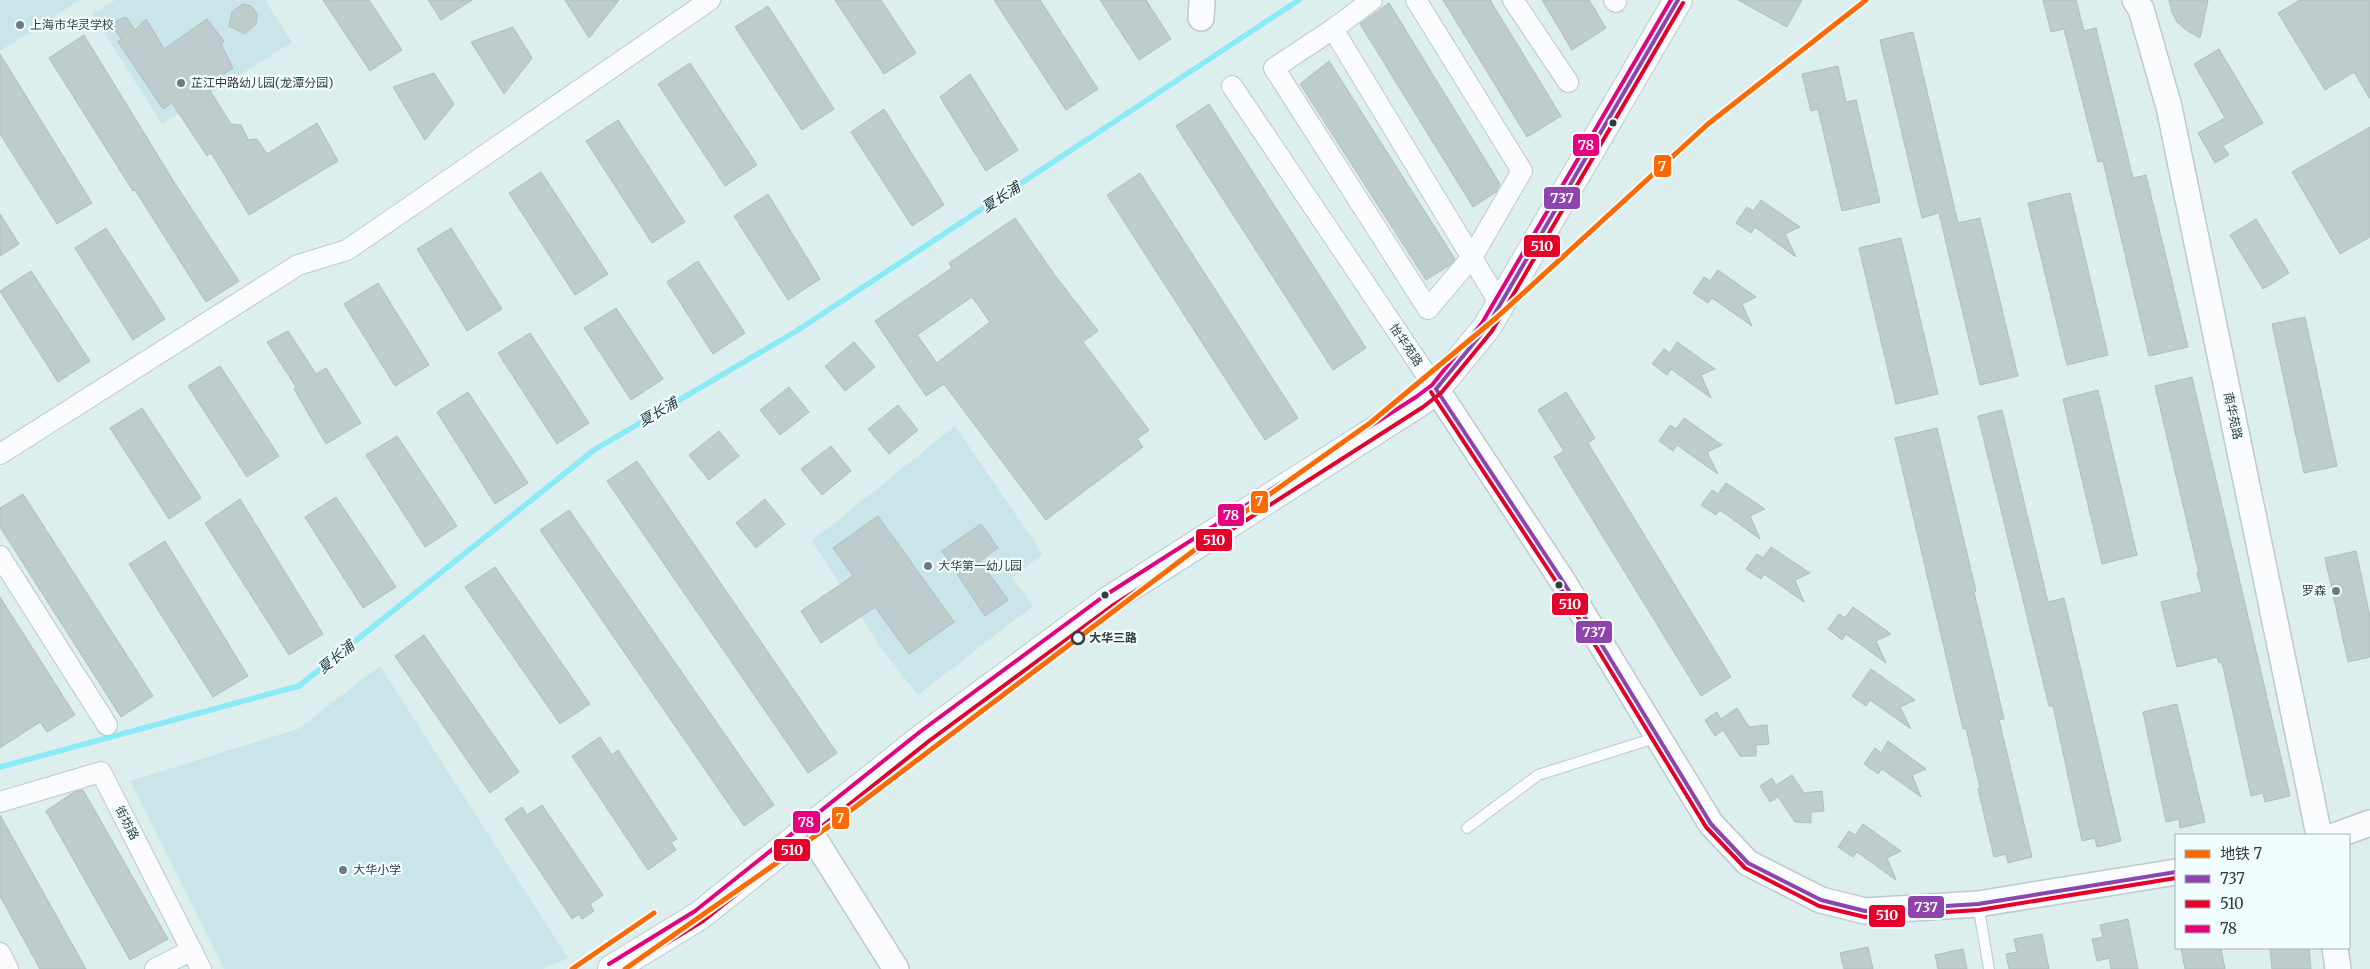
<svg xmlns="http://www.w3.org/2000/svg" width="2370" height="969" font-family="Merriweather,'Noto Sans SC',serif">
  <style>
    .built { fill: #c9e5e9 }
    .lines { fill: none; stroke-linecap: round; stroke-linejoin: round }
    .stream { stroke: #8aeaf5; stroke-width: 5.5 }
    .building { fill: #bfcccd; stroke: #afbdbe; fill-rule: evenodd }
    .service-casing { stroke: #bdcacb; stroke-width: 12 }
    .minor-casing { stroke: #bdcacb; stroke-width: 22 }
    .tertiary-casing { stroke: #bdcacb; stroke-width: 28 }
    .secondary-casing { stroke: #bdcacb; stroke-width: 30 }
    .service { stroke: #fafcfd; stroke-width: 10 }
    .minor { stroke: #fafcfd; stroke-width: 20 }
    .tertiary { stroke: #fafcfd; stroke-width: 25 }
    .secondary { stroke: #fafcfd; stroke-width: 28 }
    .bus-1-casing { stroke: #f1fdfe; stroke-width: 8 }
    .bus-2-casing { stroke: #f1fdfe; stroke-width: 8 }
    .bus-3-casing { stroke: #f1fdfe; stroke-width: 8 }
    .bus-1 { stroke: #8e44ad; stroke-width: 4 }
    .bus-2 { stroke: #e4002b; stroke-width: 4 }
    .bus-3 { stroke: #e5007d; stroke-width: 4 }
    .metro-1-casing { stroke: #f1fdfe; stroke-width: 9 }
    .metro-1 { stroke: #ff6900; stroke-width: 5 }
    .poi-dot { fill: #6d7b7c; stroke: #f1fdfe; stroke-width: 2 }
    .bus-dot { fill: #313d3e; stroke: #f1fdfe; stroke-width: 2 }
    .stop-dot { fill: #f1fdfe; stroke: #313d3e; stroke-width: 2.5 }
    .labels { text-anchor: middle; stroke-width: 4.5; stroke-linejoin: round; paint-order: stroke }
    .poi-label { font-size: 12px; fill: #313d3e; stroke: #f1fdfe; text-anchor: start }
    .street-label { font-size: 12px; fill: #313d3e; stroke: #f1fdfe }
    .stop-label { font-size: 12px; font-weight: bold; fill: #313d3e; stroke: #f1fdfe; text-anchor: start }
    .water-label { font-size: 14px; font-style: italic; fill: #21373a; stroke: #f1fdfe }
    .line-badge { stroke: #f1fdfe; stroke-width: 2 }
    .badge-label { font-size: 14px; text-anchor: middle; font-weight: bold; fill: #fff }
  </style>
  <rect width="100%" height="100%" fill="#ddeeef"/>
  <path class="built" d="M0,0H80L0,51Z
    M115,0H265L292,42L162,124L92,14Z
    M955,426L1043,554L1012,578L1033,606L918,695L884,652L812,541Z
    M380,666L568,958L543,969H224L130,781L298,729Z"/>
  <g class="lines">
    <path class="stream" d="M0,767L299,686L594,450L795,332L1299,0"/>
  </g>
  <path class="building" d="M323,0H369L402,50L370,71Z
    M428,0H472L441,20Z
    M565,0H619L589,38Z
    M835,0H881L916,53L884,74Z
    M994,0H1040L1098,89L1066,110Z
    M1100,0H1146L1171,39L1139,60Z
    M1443,0H1490L1561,116L1527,137Z
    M1542,0H1589L1606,28L1572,50Z
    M1738,0H1802L1787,27Z
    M2043,0H2076L2084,31L2096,28L2133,178L2146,175L2188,347L2149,356L2103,161L2098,162L2064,29L2051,32Z
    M2169,0H2208L2200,38L2186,30L2177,22L2172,12Z
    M2300,0H2370V99L2354,72L2325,90L2278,13Z
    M1389,3L1500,184L1496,192L1473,207L1360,24Z
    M243,4L251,6L257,14L256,24L245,34L229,26L232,12Z
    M768,6L834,109L802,130L735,27Z
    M126,17L135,30L146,19L164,49L207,19L224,41L221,44L233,68L207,86L231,124L241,125L248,140L257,139L267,154L317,123L338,161L249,215L211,153L207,156L172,103L163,109L118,42L121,39L111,23Z
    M513,27L532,58L504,94L471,42Z
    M1913,32L1958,223L1980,218L2018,376L1980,385L1939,213L1922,218L1880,40Z
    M84,35L174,182L239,281L206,302L135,190L133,191L49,58Z
    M2219,49L2263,123L2223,146L2229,155L2215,163L2198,133L2225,118L2194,64Z
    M0,54L92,203L57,224L0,134Z
    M1329,61L1455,259L1450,265L1426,280L1300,84Z
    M690,63L757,165L725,186L658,84Z
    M1838,66L1846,102L1856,100L1880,202L1842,211L1818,109L1811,111L1802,74Z
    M434,73L454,104L425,140L393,87Z
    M970,74L1018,150L986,171L940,97Z
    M1209,104L1366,348L1333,370L1176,126Z
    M884,109L944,205L912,226L851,132Z
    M618,120L685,222L652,243L586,141Z
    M2370,127V237L2340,254L2292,172Z
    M541,172L608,274L575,295L509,193Z
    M1140,173L1298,418L1265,440L1107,195Z
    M2070,193L2108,355L2067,365L2028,203Z
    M768,194L820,279L788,300L734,216Z
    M1761,200L1800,227L1785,234L1796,257L1755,227L1751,233L1736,223L1747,207L1753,211Z
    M0,214L19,244L0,256Z
    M1015,218L1054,274L1098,331L1083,342L1149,430L1137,439L1143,447L1046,520L944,384L926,396L875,321L952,268L949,263ZM972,297L990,322L937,363L917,335Z
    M2256,219L2289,273L2263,289L2230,235Z
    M106,228L165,319L133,340L75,248Z
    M451,228L502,309L467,331L417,249Z
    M1901,238L1938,394L1896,404L1859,248Z
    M698,261L745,333L713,354L667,282Z
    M1718,270L1756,297L1742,304L1752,326L1712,298L1708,303L1693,293L1704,277L1710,281Z
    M31,271L90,361L58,382L0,291Z
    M378,283L429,365L395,386L344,304Z
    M616,308L663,379L631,400L584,328Z
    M2305,317L2337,466L2304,473L2272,324Z
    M288,331L316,374L326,368L361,423L326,444L294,389L296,387L267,342Z
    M530,333L589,423L557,444L498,353Z
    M854,342L875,367L845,391L825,366Z
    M1677,342L1715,369L1701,375L1711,398L1671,369L1667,375L1652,364L1664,349L1670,353Z
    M220,366L279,456L247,477L188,386Z
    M2192,377L2290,796L2265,802L2263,793L2251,796L2222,662L2219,663L2217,657L2177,667L2161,602L2202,592L2197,573H2199L2155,386Z
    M789,387L809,412L780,435L760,410Z
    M2098,390L2137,555L2102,564L2063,399Z
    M468,392L528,483L495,504L437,412Z
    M1566,392L1595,438L1588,443L1731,677L1701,696L1554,457L1564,451L1538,410Z
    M898,405L918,430L889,454L868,429Z
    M142,408L201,498L169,519L110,428Z
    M2002,410L2048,602L2064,598L2121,841L2097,847L2095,838L2082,841L2053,706H2049L1978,416Z
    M1684,418L1722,445L1707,452L1718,474L1677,445L1673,451L1659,441L1670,425L1676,429Z
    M1937,428L1976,591L1974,592L2004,719L1999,720L2032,857L2008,863L2006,854L1994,857L1978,789L1980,788L1966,728L1963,729L1895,438Z
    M719,431L739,456L709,480L689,455Z
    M397,436L457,526L425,547L366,455Z
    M831,446L851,471L822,495L801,469Z
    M637,461L837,753L808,773L607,481Z
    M1726,483L1765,509L1750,516L1760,539L1720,510L1716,515L1701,505L1712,490L1718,494Z
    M23,494L153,696L121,717L0,527V508Z
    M336,497L396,587L363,608L305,517Z
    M240,499L323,634L289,655L205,523Z
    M765,499L785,524L756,548L736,523Z
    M569,510L774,805L744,826L540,530Z
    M878,516L954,622L909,654L875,607L821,643L801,611L853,576L833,548Z
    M981,524L998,548L980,561L1008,600L985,616L942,551Z
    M165,541L248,676L213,697L129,564Z
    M1771,547L1810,573L1795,580L1804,602L1764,574L1761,579L1746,569L1757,554L1763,558Z
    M2356,551L2370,617V657L2348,662L2325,558Z
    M495,567L590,704L560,724L465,587Z
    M0,597L75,715L47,732L40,722L0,748Z
    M1853,607L1891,634L1876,641L1886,663L1846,634L1842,640L1828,629L1839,614L1845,618Z
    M424,635L519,772L490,793L395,656Z
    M1871,669L1915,700L1900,707L1911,729L1870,700L1866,706L1852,696Z
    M2177,704L2205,822L2180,828L2179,819L2166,822L2143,712Z
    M1737,708L1749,727L1767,725L1769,744L1756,745V756H1740L1723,730L1715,736L1705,720L1717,712L1721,719Z
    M600,737L612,755L618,750L677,839L671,842L676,850L648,870L572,756Z
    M1888,741L1926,769L1912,775L1921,797L1882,769L1878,774L1864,764L1875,748L1881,753Z
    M1792,775L1804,793L1822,791L1824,811L1811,812V823L1795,822L1778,797L1770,802L1760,786L1772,778L1776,785Z
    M83,790L168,939L130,960L46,811L74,792Z
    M542,805L603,895L590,904L594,911L582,919L579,914L572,919L505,819L522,807L527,815Z
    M0,815L86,969H40L0,896Z
    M1863,824L1901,851L1887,858L1896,880L1857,852L1853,857L1838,847L1849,831L1855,835Z
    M2128,919L2138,969H2111L2109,958L2097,961L2092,939L2103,937L2100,925Z
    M2042,934L2049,969H2009L2006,954L2017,952L2014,939Z
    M1868,947L1873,969H1844L1840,953Z
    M2181,948H2221L2225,969H2185Z
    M2270,948H2309L2311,969H2272Z
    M1963,949L1967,969H1938L1935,955Z"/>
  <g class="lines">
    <defs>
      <path id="service" d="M1467,828L1538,775L1658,737
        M1978,904L1989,969"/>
      <path id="minor" d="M1372,0L1333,29L1500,304
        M1513,0L1568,82
        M1614,0L1616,2
        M1333,29L1274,68L1428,309L1472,257L1522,171L1416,0
        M1232,86L1436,389
        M0,454L298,265L347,250L710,0
        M0,556L107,725
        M0,802L101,772L201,969
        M0,953L8,969
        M155,969L192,950"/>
      <path id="tertiary" d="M2135,0L2141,9L2169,107L2319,835
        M1201,18L1202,0
        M1436,389L1564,583L1711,824L1748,863L1821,900L1865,911L1978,904L2176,872
        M808,829L896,969
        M2337,835L2370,823
        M2335,948L2338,969"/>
      <path id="secondary" d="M612,969L699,916L925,736L1108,601L1420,402L1436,389L1487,327L1678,0"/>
    </defs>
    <use href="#service" class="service-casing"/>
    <use href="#minor" class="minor-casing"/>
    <use href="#tertiary" class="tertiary-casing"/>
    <use href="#secondary" class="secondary-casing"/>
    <use href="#service" class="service"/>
    <use href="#minor" class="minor"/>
    <use href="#tertiary" class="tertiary"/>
    <use href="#secondary" class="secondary"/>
    <defs>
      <path id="bus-1" d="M1436,389L1564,583L1711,824L1748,863L1821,900L1865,911L1978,904L2176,872
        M1436,389L1487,327L1678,0"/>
      <path id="bus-2" d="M1431,392L1559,586L1706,827L1745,868L1819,906L1865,917L1979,910L2176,878
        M624,969L703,921L929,741L1112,606L1423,407L1441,393L1492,331L1683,3"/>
      <path id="bus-3" d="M609,964L695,911L921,731L1104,596L1416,397L1432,385L1482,323L1671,0"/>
    </defs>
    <use href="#bus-1" class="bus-1-casing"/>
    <use href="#bus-2" class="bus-2-casing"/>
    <use href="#bus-3" class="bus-3-casing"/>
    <use href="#bus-1" class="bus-1"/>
    <use href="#bus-2" class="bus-2"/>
    <use href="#bus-3" class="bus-3"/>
    <defs>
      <path id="metro-1" d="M572,969L654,913
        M625,969L838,820L1246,511L1370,423L1496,318L1708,124L1866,0"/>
    </defs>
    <use href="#metro-1" class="metro-1-casing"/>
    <use href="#metro-1" class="metro-1"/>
  </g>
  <g class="poi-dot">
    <circle cx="20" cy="25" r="5"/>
    <circle cx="181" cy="83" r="5"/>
    <circle cx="928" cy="566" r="5"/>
    <circle cx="2336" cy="591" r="5"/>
    <circle cx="343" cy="870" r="5"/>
  </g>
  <g class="bus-dot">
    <circle cx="1613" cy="123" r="4.5"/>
    <circle cx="1559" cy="585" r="4.5"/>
    <circle cx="1105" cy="595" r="4.5"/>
  </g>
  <circle class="stop-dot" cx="1078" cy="638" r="6"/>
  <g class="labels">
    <g class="poi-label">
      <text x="30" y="29">上海市华灵学校</text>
      <text x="191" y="87">芷江中路幼儿园(龙潭分园)</text>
      <text x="938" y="570">大华第一幼儿园</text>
      <text x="2326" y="595" text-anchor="end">罗森</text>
      <text x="353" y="874">大华小学</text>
    </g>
    <g class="street-label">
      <text transform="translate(1406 345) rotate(56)" y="4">怡华苑路</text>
      <text transform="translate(2233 416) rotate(78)" y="4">南华苑路</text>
      <text transform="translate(127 823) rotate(63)" y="4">街坊路</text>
    </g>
    <g class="stop-label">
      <text x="1089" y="642">大华三路</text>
    </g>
    <g class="water-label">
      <text transform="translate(1001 197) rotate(-33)" y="5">夏长浦</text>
      <text transform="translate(658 412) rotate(-30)" y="5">夏长浦</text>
      <text transform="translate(336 657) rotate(-39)" y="5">夏长浦</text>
    </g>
  </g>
  <g class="line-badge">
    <rect x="1572" y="133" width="28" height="24" rx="5" fill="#e5007d"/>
    <rect x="1653" y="154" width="19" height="24" rx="5" fill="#ff6900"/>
    <rect x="1543" y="186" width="38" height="24" rx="5" fill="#8e44ad"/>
    <rect x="1523" y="234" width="38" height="24" rx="5" fill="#e4002b"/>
    <rect x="1250" y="490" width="19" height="24" rx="5" fill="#ff6900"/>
    <rect x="1217" y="503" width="28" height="24" rx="5" fill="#e5007d"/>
    <rect x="1195" y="528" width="38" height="24" rx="5" fill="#e4002b"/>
    <rect x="1551" y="592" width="38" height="24" rx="5" fill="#e4002b"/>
    <rect x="1575" y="620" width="38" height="24" rx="5" fill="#8e44ad"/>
    <rect x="831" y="806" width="19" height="24" rx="5" fill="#ff6900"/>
    <rect x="792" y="810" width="29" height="24" rx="5" fill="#e5007d"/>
    <rect x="773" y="838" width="38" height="24" rx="5" fill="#e4002b"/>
    <rect x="1907" y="895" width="38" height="24" rx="5" fill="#8e44ad"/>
    <rect x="1868" y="904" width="38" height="24" rx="5" fill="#e4002b"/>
  </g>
  <g class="badge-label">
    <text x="1586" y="150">78</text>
    <text x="1662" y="171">7</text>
    <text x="1562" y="203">737</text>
    <text x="1542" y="251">510</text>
    <text x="1259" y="506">7</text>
    <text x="1231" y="520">78</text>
    <text x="1214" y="545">510</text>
    <text x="1570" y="609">510</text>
    <text x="1594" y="637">737</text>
    <text x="840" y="823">7</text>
    <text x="806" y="827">78</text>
    <text x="792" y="855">510</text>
    <text x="1926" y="912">737</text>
    <text x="1887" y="920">510</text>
  </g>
  <rect x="2175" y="834" width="175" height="115" fill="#f1fdfe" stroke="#a4b0b1"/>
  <rect x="2185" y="850" width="25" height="8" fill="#ff6900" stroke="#a4b0b1"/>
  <text x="2220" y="859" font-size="15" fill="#313d3e">地铁 7</text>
  <rect x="2185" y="875" width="25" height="8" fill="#8e44ad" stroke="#a4b0b1"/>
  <text x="2220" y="884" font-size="15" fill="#313d3e">737</text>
  <rect x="2185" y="900" width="25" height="8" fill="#e4002b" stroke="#a4b0b1"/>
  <text x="2220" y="909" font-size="15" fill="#313d3e">510</text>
  <rect x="2185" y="925" width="25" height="8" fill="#e5007d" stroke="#a4b0b1"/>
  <text x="2220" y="934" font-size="15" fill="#313d3e">78</text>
</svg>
